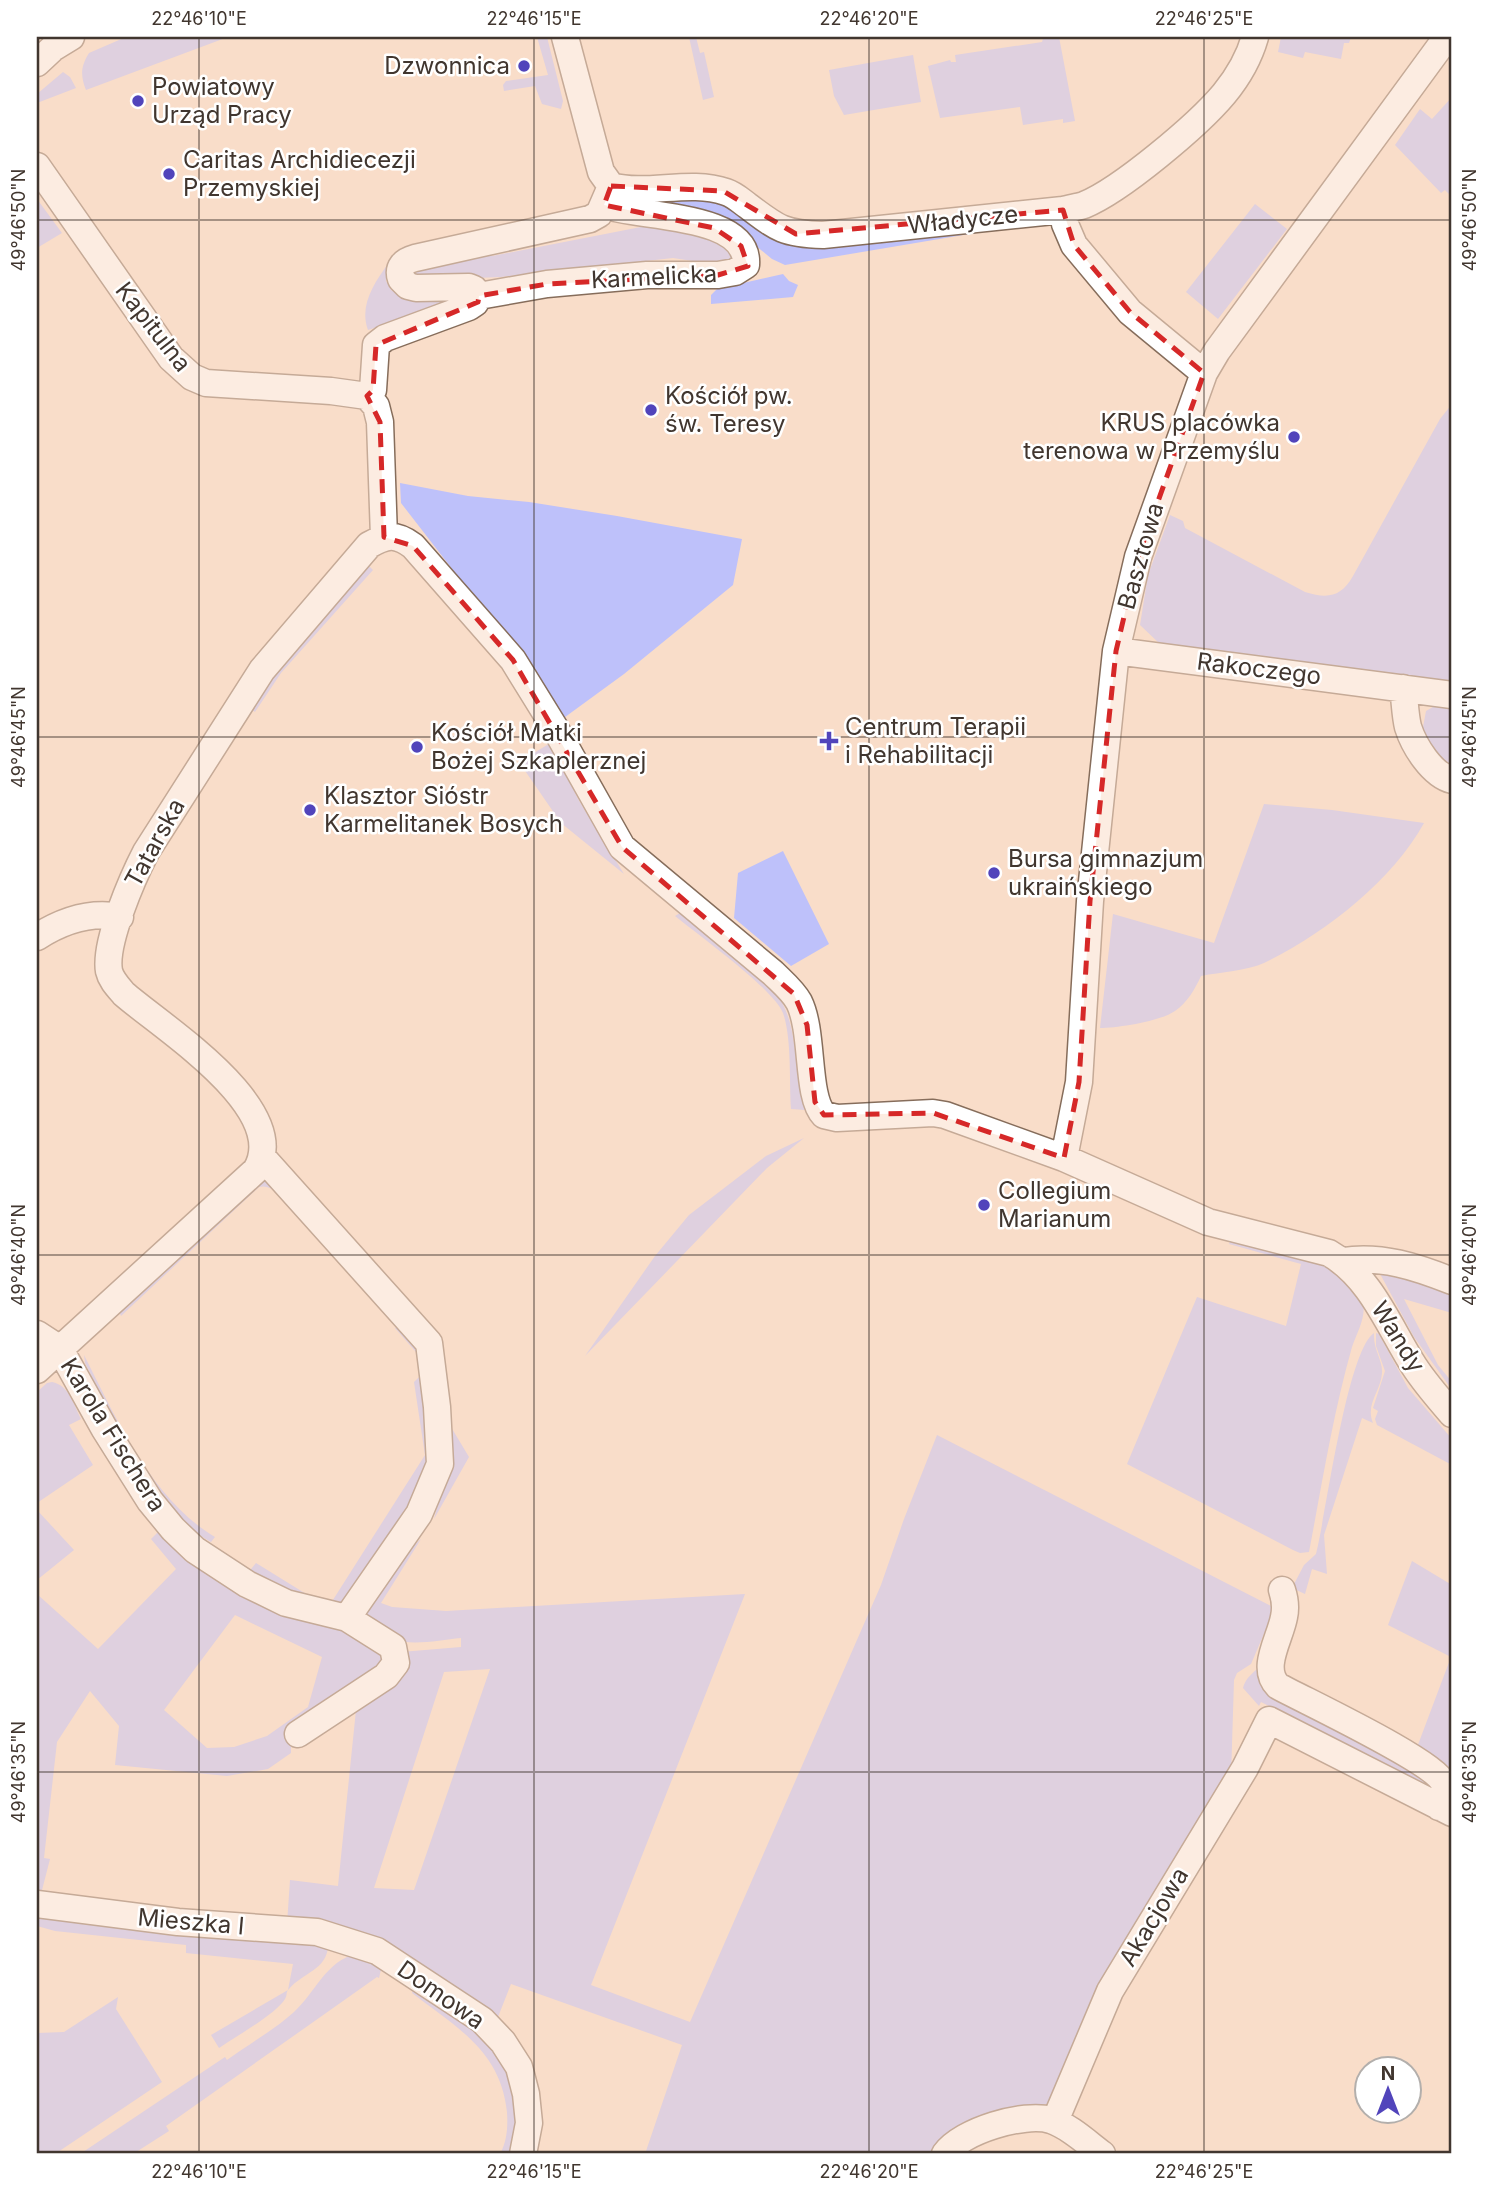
<svg xmlns="http://www.w3.org/2000/svg" width="1489" height="2191" font-family="Inter,sans-serif">
  <style>
    .green { fill: #bec1fa; fill-rule: evenodd }
    .lines { fill: none; stroke-linecap: round; stroke-linejoin: round }
    .street-casing { stroke: #866d5b; stroke-width: 29 }
    .street { stroke: #fff; stroke-width: 26 }
    .marked { fill: none; stroke: #d62828; stroke-width: 5; stroke-dasharray: 14 9; stroke-linejoin: round }
    .ticks { fill: none; stroke: #41362f; stroke-width: 2; stroke-opacity: 0.45 }
    .poi-dot { fill: #5144bb; stroke: #fff; stroke-width: 2.5 }
    .labels { text-anchor: middle; stroke-width: 5; stroke-linejoin: round; paint-order: stroke }
    .poi-label { font-size: 24px; fill: #41362f; stroke: #fff; text-anchor: start }
    .street-label { font-size: 24px; fill: #41362f; stroke: #fff }
    .neatline { fill: none; stroke: #41362f; stroke-width: 2.5 }
    .ticks-label { font-size: 18px; text-anchor: middle; fill: #41362f }
  </style>
  <rect width="100%" height="100%" fill="#f9ddc9"/>
  <path class="green" d="M126,37H228L86,90C80,75 81,66 89,53Z
    M537,37H547L563,101L561,109L542,104L535,86L504,91L503,85L506,81L548,75Z
    M689,37H696L700,53L704,52L714,97L703,100Z
    M1059,37L1075,121L1063,123V119L1023,125L1020,107L940,118L928,66L950,60L951,62H956L955,55L1042,42L1043,39Z
    M1281,37H1351L1349,43H1344L1341,59L1305,52L1303,58L1278,52Z
    M913,55L921,102L844,115L834,96L829,70Z
    M63,72L70,77L76,88L37,103V94Z
    M1452,97V197L1445,190L1441,193L1395,145L1420,109L1432,119Z
    M627,195L719,201L776,234L1028,224L785,265L772,259L739,232Z
    M37,199L62,233L37,248Z
    M1255,204L1287,229L1218,319L1186,292Z
    M646,226L716,239L732,256V261L719,265L673,258L501,277L425,280L416,276V269L491,253L492,256Z
    M388,264L386,281L391,290L401,296L466,298L368,330C359,306 374,283 388,264Z
    M783,274L789,281L798,285L793,297L711,304V295L717,289Z
    M1452,404V683L1160,644L1140,625L1148,575L1170,515L1183,521L1185,528L1305,592C1328,599 1341,597 1353,576L1440,419Z
    M400,483L468,496L529,502L617,516L742,539L733,585L624,674L561,720L521,658L401,503Z
    M367,564L373,570L281,673L255,712L249,707L276,668Z
    M1433,707L1452,708V769L1421,738L1426,711Z
    M552,742L578,799L624,874L561,823L519,762Z
    M1264,804L1332,810L1424,823C1392,881 1324,934 1264,963C1246,971 1221,972 1201,976C1195,989 1187,1003 1175,1011C1161,1021 1118,1028 1100,1028L1113,914L1214,943Z
    M783,851L829,944L791,966L734,918L738,873Z
    M680,913L772,988C802,1023 791,1069 805,1110L791,1109C789,1081 792,1039 783,1013C774,989 698,935 675,916Z
    M804,1138L767,1168L585,1356L655,1256L689,1215L766,1156Z
    M265,1181L272,1184L288,1200L285,1203C278,1194 271,1184 259,1187L121,1316L119,1311L257,1183Z
    M1231,1239C1274,1249 1316,1251 1349,1284C1352,1288 1358,1292 1360,1296C1370,1311 1357,1332 1352,1347C1333,1414 1322,1484 1309,1552L1300,1553L1293,1550L1127,1464L1197,1297L1286,1326L1301,1264L1229,1244Z
    M1378,1270H1394L1452,1295V1313L1404,1299L1438,1365L1452,1382V1390L1414,1337Z
    M401,1326L429,1367L427,1482L347,1605L324,1608L247,1574L256,1563L311,1597L331,1603L425,1455L414,1382L429,1367L395,1328Z
    M1374,1333C1373,1350 1383,1360 1382,1373C1381,1391 1365,1404 1373,1423L1362,1418L1324,1535L1327,1574L1312,1569L1305,1594L1292,1588L1304,1565L1316,1554C1326,1515 1347,1351 1374,1333Z
    M1376,1333L1379,1334L1408,1388L1452,1439V1465L1377,1425L1375,1419L1378,1411L1373,1408L1385,1371L1376,1346Z
    M84,1355C116,1418 152,1500 215,1537L211,1542C154,1513 113,1419 85,1363Z
    M52,1382C69,1385 74,1405 81,1419L69,1425L93,1465L37,1503V1392L47,1383Z
    M445,1417L469,1457L434,1519L448,1466Z
    M937,1435L1275,1608L1251,1664L1237,1673L1234,1680L1231,1777L1056,2102L1022,2109L936,2154H645L682,2045L511,1984L498,2017L394,1946L341,1930L287,1924L290,1880L338,1886L356,1710L401,1652L461,1647V1638C433,1641 396,1650 373,1629C368,1625 365,1614 362,1609L387,1569L421,1539L381,1603L392,1607L446,1611L745,1594L591,1985L690,2022L881,1585L904,1519ZM490,1669L414,1890L374,1888L444,1672Z
    M37,1510L74,1550L37,1580Z
    M161,1529L352,1629L391,1658L291,1732V1753L268,1769L227,1776L115,1765L119,1726L90,1691L57,1742L44,1858L50,1859L41,1894L37,1893V1594L98,1649L176,1569L151,1539ZM235,1615L322,1657L308,1707L267,1736L234,1747L207,1748L164,1710Z
    M1412,1561L1452,1585V1780L1416,1750L1451,1657L1388,1625Z
    M1263,1664L1412,1765L1439,1791L1261,1702L1259,1706L1243,1688C1245,1678 1255,1671 1263,1664Z
    M37,1912L328,1946C327,1970 302,1973 289,1989C285,1993 288,1994 285,1999C276,2014 235,2037 219,2048L211,2035L288,1990L293,1964L186,1953V1945L55,1931L37,1926Z
    M356,1954L383,1961L379,1978L377,1977L166,2126L169,2131L133,2154H80L225,2057L227,2060C249,2044 274,2030 294,2012C315,1993 326,1961 356,1954Z
    M417,1982L493,2043L522,2097L515,2154H500C507,2141 508,2127 507,2112C501,2051 456,2027 412,1993Z
    M118,1997L116,2009L162,2082L55,2154H37V2033L64,2032Z"/>
  <g class="lines">
    <defs>
      <path id="street" d="M565,37L601,172L611,186
        M37,63L53,48L71,37
        M37,166L171,358L192,377L206,383L331,391L367,396
        M611,186C648,196 689,179 726,192C735,195 741,201 748,206C778,229 785,234 823,235L1063,210C1070,208 1078,207 1084,205C1121,190 1198,125 1224,94C1238,77 1249,58 1255,37
        M1063,210L1065,224L1074,245L1130,312L1204,373
        M479,296L474,289L469,287L416,288L408,286L401,279C397,267 404,261 415,258L590,219L599,214L609,191
        M367,396L373,390L376,345L385,338L469,307L475,303L479,296L547,284L647,275H718L735,272L746,265C750,212 635,218 604,205
        M367,396L376,406L380,422L384,537
        M1116,651L1452,695
        M1403,688C1405,701 1405,715 1408,727C1414,746 1432,775 1452,780
        M37,937C62,921 89,911 120,917
        M263,1158L429,1343L437,1407L440,1464L419,1514L347,1618
        M1064,1158L1079,1082L1090,901L1116,651L1138,557L1204,373L1217,351L1447,37
        M1343,1261C1381,1255 1417,1267 1452,1281
        M37,1334L60,1349L104,1428L150,1501L173,1529L195,1550L247,1584L286,1603L347,1618L393,1647L396,1663L386,1676L298,1734
        M37,1370L256,1170C293,1109 163,1028 124,994C118,987 111,980 109,971C104,943 133,877 146,852L262,670L369,545C387,535 395,533 413,546L513,660L555,728L622,847L773,973C782,982 793,991 799,1002C814,1032 806,1097 824,1115L837,1118L933,1113L945,1115L1064,1158L1208,1222L1329,1253C1371,1277 1389,1327 1414,1366C1425,1383 1439,1399 1452,1414
        M1282,1590C1285,1599 1286,1608 1284,1617C1280,1639 1260,1668 1278,1686C1305,1701 1439,1763 1445,1786C1447,1794 1442,1800 1439,1807
        M37,1904L178,1922L317,1932L377,1951L482,2020L503,2042L519,2067L526,2094L529,2123L523,2154
        M1055,2121L1110,1991L1245,1768L1269,1720L1452,1813
        M945,2154C961,2131 1024,2112 1051,2120C1070,2127 1086,2142 1102,2154"/>
    </defs>
    <use href="#street" class="street-casing"/>
    <use href="#street" class="street"/>
  </g>
  <path d="M0 0H1489V2191H0ZM611,186L723,191L796,234L1063,210L1074,245L1130,312L1204,373L1138,557L1116,651L1090,901L1079,1082L1064,1158L933,1113L824,1115L815,1102L807,1025L794,994L622,847L513,660L413,546L384,537L380,422L367,396L373,390L376,345L478,302L479,296L547,284L718,275L748,266L741,246L714,228L604,205Z" fill="#f9ddc9" fill-opacity=".55" fill-rule="evenodd"/>
  <path class="marked" d="M611,186L723,191L796,234L1063,210L1074,245L1130,312L1204,373L1138,557L1116,651L1090,901L1079,1082L1064,1158L933,1113L824,1115L815,1102L807,1025L794,994L622,847L513,660L413,546L384,537L380,422L367,396L373,390L376,345L478,302L479,296L547,284L718,275L748,266L741,246L714,228L604,205Z"/>
  <path class="ticks" d="M199,37V2154M534,37V2154M869,37V2154M1204,37V2154M37,220H1452M37,737H1452M37,1255H1452M37,1772H1452"/>
  <g class="poi-dot">
    <circle cx="524" cy="66" r="7"/>
    <circle cx="138" cy="101" r="7"/>
    <circle cx="169" cy="174" r="7"/>
    <circle cx="651" cy="410" r="7"/>
    <circle cx="1294" cy="437" r="7"/>
    <path d="M825.5 730.5h7v7h7v7h-7v7h-7v-7h-7v-7h7z"/>
    <circle cx="417" cy="747" r="7"/>
    <circle cx="310" cy="810" r="7"/>
    <circle cx="994" cy="873" r="7"/>
    <circle cx="984" cy="1205" r="7"/>
  </g>
  <g class="labels">
    <g class="poi-label">
      <text x="510" y="74" text-anchor="end">Dzwonnica</text>
      <text x="152" y="95">Powiatowy<tspan x="152" dy="28">Urząd Pracy</tspan></text>
      <text x="183" y="168">Caritas Archidiecezji<tspan x="183" dy="28">Przemyskiej</tspan></text>
      <text x="665" y="404">Kościół pw.<tspan x="665" dy="28">św. Teresy</tspan></text>
      <text x="1280" y="431" text-anchor="end">KRUS placówka<tspan x="1280" dy="28">terenowa w Przemyślu</tspan></text>
      <text x="845" y="735">Centrum Terapii<tspan x="845" dy="28">i Rehabilitacji</tspan></text>
      <text x="431" y="741">Kościół Matki<tspan x="431" dy="28">Bożej Szkaplerznej</tspan></text>
      <text x="324" y="804">Klasztor Sióstr<tspan x="324" dy="28">Karmelitanek Bosych</tspan></text>
      <text x="1008" y="867">Bursa gimnazjum<tspan x="1008" dy="28">ukraińskiego</tspan></text>
      <text x="998" y="1199">Collegium<tspan x="998" dy="28">Marianum</tspan></text>
    </g>
    <g class="street-label">
      <text transform="translate(963 220) rotate(-6)" y="8">Władycze</text>
      <text transform="translate(654 277) rotate(-3)" y="8">Karmelicka</text>
      <text transform="translate(153 327) rotate(52)" y="8">Kapitulna</text>
      <text transform="translate(1141 556) rotate(-74)" y="8">Basztowa</text>
      <text transform="translate(1259 669) rotate(7)" y="8">Rakoczego</text>
      <text transform="translate(155 843) rotate(-61)" y="8">Tatarska</text>
      <text transform="translate(1398 1337) rotate(58)" y="8">Wandy</text>
      <text transform="translate(113 1435) rotate(58)" y="8">Karola Fischera</text>
      <text transform="translate(1154 1917) rotate(-59)" y="8">Akacjowa</text>
      <text transform="translate(191 1922) rotate(5)" y="8">Mieszka I</text>
      <text transform="translate(441 1995) rotate(35)" y="8">Domowa</text>
    </g>
  </g>
  <rect width="1489" height="2191" fill="none" stroke="#ffffff" stroke-width="77"/>
  <g transform="translate(1388 2090)"><circle r="33" fill="#ffffff" stroke="#b3afac" stroke-width="2"/>
  <path d="M0-5L12 26L0 18L-12 26Z" fill="#5144bb"/>
  <text y="-10" font-size="19" font-weight="bold" text-anchor="middle" fill="#41362f">N</text>
  </g>
  <rect x="38" y="38" width="1412" height="2114" class="neatline"/>
  <g class="ticks-label">
    <text x="199" y="25">22°46'10"E</text>
    <text x="534" y="25">22°46'15"E</text>
    <text x="869" y="25">22°46'20"E</text>
    <text x="1204" y="25">22°46'25"E</text>
    <text transform="translate(19 220) rotate(-90)" y="6">49°46'50"N</text>
    <text transform="translate(1470 220) rotate(-90)" y="6">49°46'50"N</text>
    <text transform="translate(19 737) rotate(-90)" y="6">49°46'45"N</text>
    <text transform="translate(1470 737) rotate(-90)" y="6">49°46'45"N</text>
    <text transform="translate(19 1255) rotate(-90)" y="6">49°46'40"N</text>
    <text transform="translate(1470 1255) rotate(-90)" y="6">49°46'40"N</text>
    <text transform="translate(19 1772) rotate(-90)" y="6">49°46'35"N</text>
    <text transform="translate(1470 1772) rotate(-90)" y="6">49°46'35"N</text>
    <text x="199" y="2178">22°46'10"E</text>
    <text x="534" y="2178">22°46'15"E</text>
    <text x="869" y="2178">22°46'20"E</text>
    <text x="1204" y="2178">22°46'25"E</text>
  </g>
</svg>
